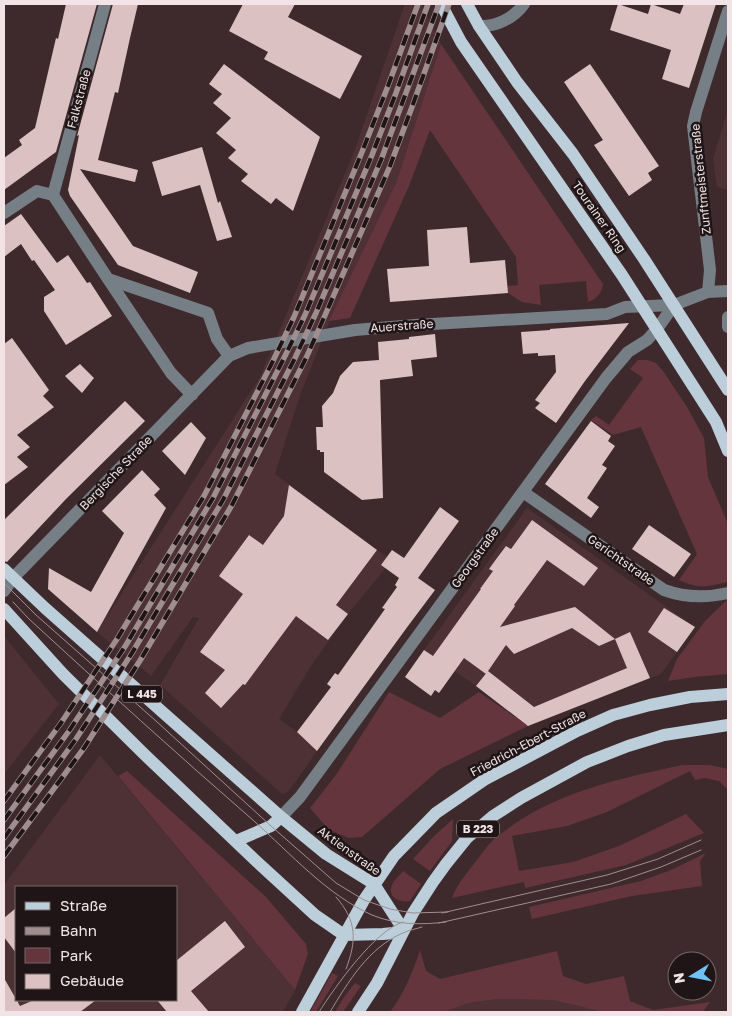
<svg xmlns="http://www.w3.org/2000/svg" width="732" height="1016" font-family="'Golos Text',sans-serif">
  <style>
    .built { fill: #4d3135; fill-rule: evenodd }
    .green { fill: #64353c }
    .building { fill: #dcc1c3 }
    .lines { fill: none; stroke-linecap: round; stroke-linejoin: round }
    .minor { stroke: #767f85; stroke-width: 12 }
    .major { stroke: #bbceda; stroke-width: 12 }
    .tram { stroke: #9f8e90; stroke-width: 1 }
    .rail-casing { stroke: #9f8e90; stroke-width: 5.5 }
    .rail { stroke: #1f1516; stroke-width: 4; stroke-dasharray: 11; stroke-linecap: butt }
    .labels { text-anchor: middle; stroke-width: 5; stroke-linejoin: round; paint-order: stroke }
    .shield { fill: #1f1516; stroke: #b3a6a8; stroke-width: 1 }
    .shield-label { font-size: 11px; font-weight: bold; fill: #f2e4e6 }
    .street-label { font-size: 12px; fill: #f2e4e6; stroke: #1f1516 }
  </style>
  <rect width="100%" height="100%" fill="#3e2a2c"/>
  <path class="built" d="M405,4H421L441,44L396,183L328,325L300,395L275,474L377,550L392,560L348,614L311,666L279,719L297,732L317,751L289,791L282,794L160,685L199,618L193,617L151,676L97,632L260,377L354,152Z
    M728,109V190L717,187L713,159Z
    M527,508L695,627L661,674L528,726L476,686L424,650Z
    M4,636L59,704L4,774Z
    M100,755L295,990L283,1012H4V885ZM16,887H176V1000H16Z
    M498,999L552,1000L604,1012H443L469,1003Z"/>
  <path class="green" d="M441,44L603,284C601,294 598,298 588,302L586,281L539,285L541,305L522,302L508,293L507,286L518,285L516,257L430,130L409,186L350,318L329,321L396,183Z
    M638,360H647L656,363L663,371L687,407L704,438L708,477L728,524V582H727C706,587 699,589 679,580L697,554L641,427L613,435L591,420L596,416L609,425L643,378L630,369Z
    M728,599V674L695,677L668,681L677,659L705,621Z
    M389,692L440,718L479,692L528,726L440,769L362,837L349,838L329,830L310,808L336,775Z
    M682,765H710L728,769V790L719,781L704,778L695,780L690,771L607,812L567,826L512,836L519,871L573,862L619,846L686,814L704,833L626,865L525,888L524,882L452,898C456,887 463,878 470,869C478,859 485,848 494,839C499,835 505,831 510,827C560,791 622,778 682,765Z
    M127,771L266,897L306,944L308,954L295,990L118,776Z
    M453,819L452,841L430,871L413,859L434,836Z
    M706,853L700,861L702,886L632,896L532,919L529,907L641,881L671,870Z
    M403,871L421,884L410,901C399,903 387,897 392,885C394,880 400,875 403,871Z
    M420,950L426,971L440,979L557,951L563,976L586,984L624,976L630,1001L653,1010L710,1002L703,1012H604L552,1000L498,999L469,1003L443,1012H390C404,994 413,971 420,950Z
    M332,973L338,976L316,1012H310Z
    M355,983L361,986L343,1012H335L344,997Z"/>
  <path class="building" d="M66,4H97L56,152L4,190V158L22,145L19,140L35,128L56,38L58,39Z
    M113,4H138L130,38L118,93L115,92L98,160L138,170L135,182L80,169L133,246L198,272L190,293L118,265L70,196L68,190L79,135L77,136Z
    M243,4H295L288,17L362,56L340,99L264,59L268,52L229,31Z
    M618,4L648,14L651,4L680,14L684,4H716L689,88L662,79L671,50L610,30Z
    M224,64L320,137L293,211L276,198L271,204L241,181L248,174L228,158L236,150L216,133L231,118L213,103L222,94L209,84Z
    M590,64L659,166L648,173L652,180L629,196L594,145L603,140L564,82Z
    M202,147L218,203L220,201L232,237L217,241L200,185L162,196L152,162Z
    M21,214L57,263L68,255L87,283L90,282L112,316L66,345L44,311V297L55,290L34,260L32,261L21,244L4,257V226Z
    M467,227L470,263L505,260L508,293L390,302L387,269L429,266L427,230Z
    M629,323L585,381L556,423L535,408L540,403L535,400L556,372L555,355L538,356V353L523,354L521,332L550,330V329Z
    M435,334L437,357L411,360L413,376L380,380L383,498L362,500L324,472V452H320V450H317L316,427H323L322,406L333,393L340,376L353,362L379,360L378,342L409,339V337Z
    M12,338L49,390L43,396L54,407L17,435L30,447L17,457L28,467L4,485V344Z
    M80,364L94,378L82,393L65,376Z
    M125,401L145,421L66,499L7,562L4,561V520Z
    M591,421L611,436L608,441L615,446L602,465L607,468L587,498L599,507L591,518L545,484Z
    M191,422L206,438L185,475L162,451Z
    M142,470L160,489L154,495L166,508L97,632L48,589L49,568L91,592L124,533L102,511Z
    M289,485L377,550L336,605L348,614L328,640L296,616L245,685L243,684L221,708L205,693L225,670L200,652L243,594L219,576L249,535L263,545L284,516Z
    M440,507L459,521L418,578L435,590L408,626L317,751L297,732L331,687L327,684L335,673L338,675L385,609L382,608L397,587L395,585L399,578L381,565L392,550L404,558Z
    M532,520L598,568L584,586L547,560L514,605L515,606L500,627L575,607L615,639L599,646L572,628L514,654L506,645L486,674L464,658L439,693L435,690L431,696L405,677L424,650L433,656L481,589H480L493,571L489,569L497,558L506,546L511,549Z
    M649,525L691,554L674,577L632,549Z
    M664,608L695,627L677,652L648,632Z
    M630,632L650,678L528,726L476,686L488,671L534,707L627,668L615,639Z
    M16,908V953L4,937V918Z
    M225,921L245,947L191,991L209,1012H167L157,1000H176V961Z
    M4,978L20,1006L34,1000H96L80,1012H4Z"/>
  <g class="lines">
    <path class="minor" d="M479,26C496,27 514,18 524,4
      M53,195L105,4
      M4,213L37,191L53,195L108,279L171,373L192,395
      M108,279L208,313L217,339L229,356
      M708,292L710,270L693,126L696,112L728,11
      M728,317V327
      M523,492L664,590C686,598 706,598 728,593
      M4,591L13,578L229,356L248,348L355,330L415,325L607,314L625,307L674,305L708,292L728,291
      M281,817L300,797L606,378L628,352L647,340L657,329L674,305"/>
    <path class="major" d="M441,4L461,42L622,275L716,422L728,451
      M467,4L479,26L517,82L573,154L644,259L728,390
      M4,569L45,608L281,817L326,854L374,884L399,923L403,932
      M4,609L63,674L144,754L255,860L315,915L344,935L383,934L403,932
      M236,841L271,826L281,817
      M302,1012L364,900L394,856L436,813L484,780L577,731L613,715L650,705L690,697L728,694
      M358,1012L377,983L413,913L433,882L446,864L467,838L493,816L521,798L587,762L628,746L664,735L728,725"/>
    <path class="tram" d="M4,583L36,615L156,721L271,826L336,883L364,900L390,909L413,913L448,912
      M13,602L29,619C103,687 178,755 254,821C290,853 327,895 372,915C396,925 421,925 446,922
      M336,897C357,921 357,940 346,969
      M442,913L607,875L658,859L701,840
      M439,923L611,884L661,867L701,850
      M319,1012C335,987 375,930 403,922
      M330,1012C348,982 369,947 403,933C409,930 416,929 422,927"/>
    <defs>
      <path id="rail" d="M4,801L61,723L117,639L204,496L272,363L294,317L362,152L388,86L418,4
        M4,820L69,731L126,645L213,498L283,360L305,315L372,155L396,93L428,4
        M4,838L76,739L132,653L223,500L295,358L316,313L381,160L439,4
        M4,856L84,748L141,659L232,505L307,356L326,313L390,166L412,107L449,4"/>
    </defs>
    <use href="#rail" class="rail-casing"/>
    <use href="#rail" class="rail"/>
  </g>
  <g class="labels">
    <g class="shield">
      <rect x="122" y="685.5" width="40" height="17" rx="4"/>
      <rect x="457" y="820.5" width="42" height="17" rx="4"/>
    </g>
    <g class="shield-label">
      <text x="142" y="698">L 445</text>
      <text x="478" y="833">B 223</text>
    </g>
    <g class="street-label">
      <text transform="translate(79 99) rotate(-75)" y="4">Falkstraße</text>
      <text transform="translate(701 179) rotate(-96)" y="4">Zunftmeisterstraße</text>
      <text transform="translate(599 217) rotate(55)" y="4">Tourainer Ring</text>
      <text transform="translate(402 326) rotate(-4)" y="4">Auerstraße</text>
      <text transform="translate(116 473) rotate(-46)" y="4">Bergische Straße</text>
      <text transform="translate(475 558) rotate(-54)" y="4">Georgstraße</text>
      <text transform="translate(621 560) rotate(35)" y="4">Gerichtstraße</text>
      <text transform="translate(528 743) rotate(-28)" y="4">Friedrich-Ebert-Straße</text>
      <text transform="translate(349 851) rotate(36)" y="4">Aktienstraße</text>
    </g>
  </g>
  <rect width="732" height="1016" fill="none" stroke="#f2e4e6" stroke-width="10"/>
  <rect x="15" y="886" width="162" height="115" fill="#1f1516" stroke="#736869"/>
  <rect x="25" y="902" width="25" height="8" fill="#bbceda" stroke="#736869"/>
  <text x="60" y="911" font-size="15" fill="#f2e4e6">Straße</text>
  <rect x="25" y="927" width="25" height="8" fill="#9f8e90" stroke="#736869"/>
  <text x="60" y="936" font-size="15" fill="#f2e4e6">Bahn</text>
  <rect x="25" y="948" width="25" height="15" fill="#64353c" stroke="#736869"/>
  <text x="60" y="961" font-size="15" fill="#f2e4e6">Park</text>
  <rect x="25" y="974" width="25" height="15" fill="#dcc1c3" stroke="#736869"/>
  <text x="60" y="986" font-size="15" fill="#f2e4e6">Gebäude</text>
  <g transform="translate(692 976) rotate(260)"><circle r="24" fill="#1f1516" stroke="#736869"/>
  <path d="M0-4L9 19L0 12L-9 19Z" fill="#6fc2f4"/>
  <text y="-8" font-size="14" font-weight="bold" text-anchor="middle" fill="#f2e4e6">N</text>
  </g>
</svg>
